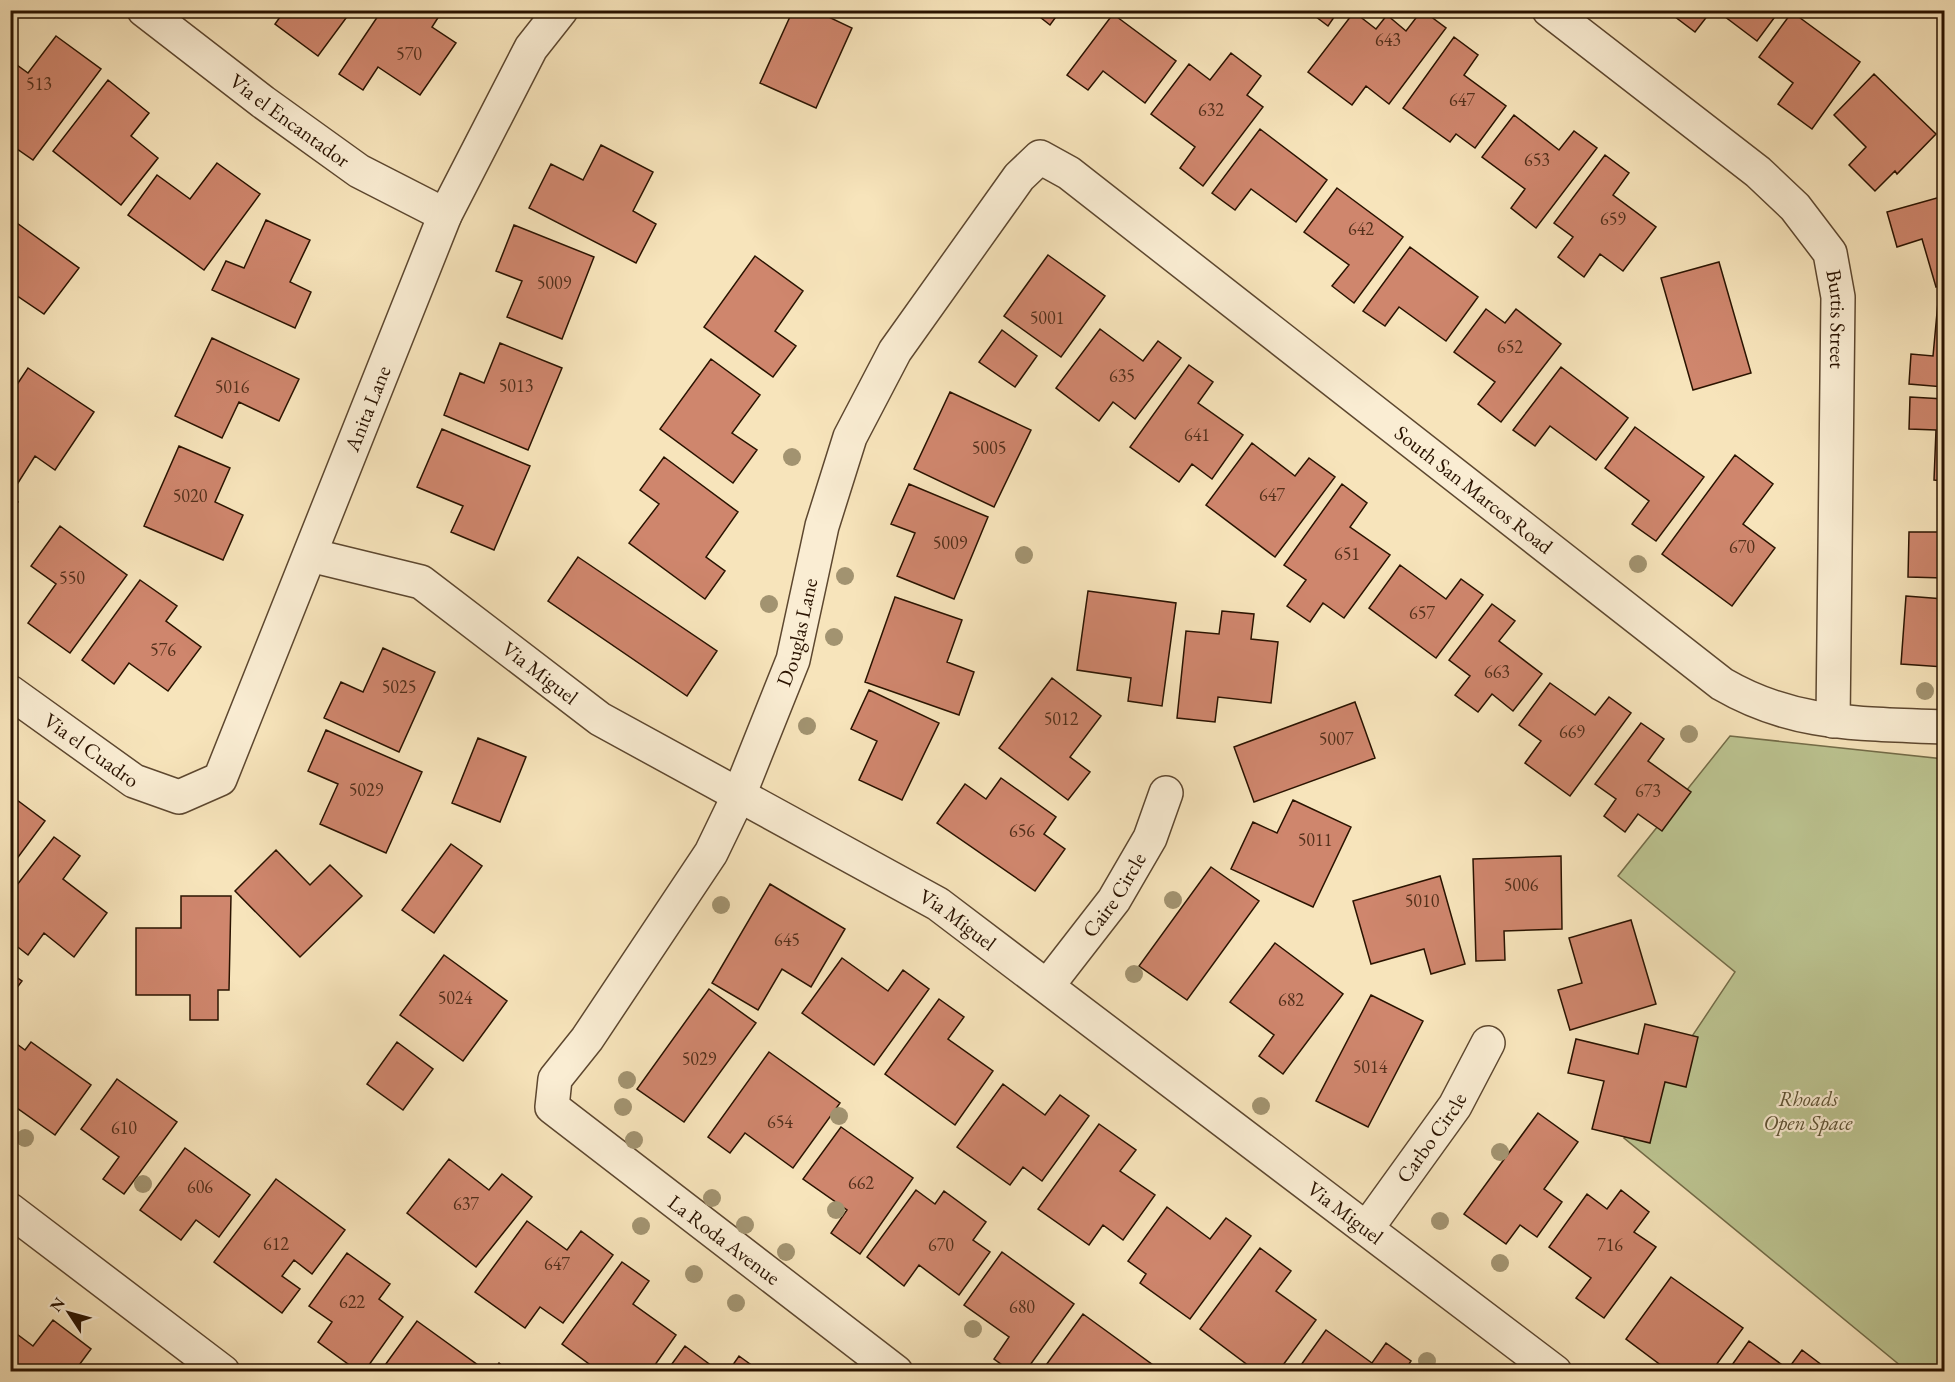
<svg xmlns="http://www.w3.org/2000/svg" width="1955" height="1382" font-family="'EB Garamond',serif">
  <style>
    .green { fill: #bcc491; stroke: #736c48; stroke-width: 1.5 }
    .building { fill: #cf866d; stroke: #2a1300; stroke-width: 1.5 }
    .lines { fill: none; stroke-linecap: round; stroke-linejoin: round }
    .street-casing { stroke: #5d472f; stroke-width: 36 }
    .street { stroke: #faedd3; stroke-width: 33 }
    .tree { fill: #a29370 }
    .labels { text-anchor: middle; stroke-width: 4.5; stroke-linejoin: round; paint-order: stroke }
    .number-label { font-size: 18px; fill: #53301b }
    .street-label { font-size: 21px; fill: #2a1300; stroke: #faedd3 }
    .park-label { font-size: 21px; font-style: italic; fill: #5d5133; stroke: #faedd3 }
  </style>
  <rect width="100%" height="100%" fill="#f7e4bb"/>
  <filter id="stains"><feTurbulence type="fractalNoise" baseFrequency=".00333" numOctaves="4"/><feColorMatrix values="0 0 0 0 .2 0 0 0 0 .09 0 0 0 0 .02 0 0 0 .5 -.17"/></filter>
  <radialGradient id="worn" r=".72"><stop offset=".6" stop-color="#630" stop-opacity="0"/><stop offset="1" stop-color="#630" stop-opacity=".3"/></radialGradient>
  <path class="green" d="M1730,736L1944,759V1371H1907L1624,1138L1735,972L1618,876Z"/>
  <path class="building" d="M285,10H352L318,56L275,24Z
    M382,10H443L432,27L456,43L420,95L378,67L363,90L339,74Z
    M793,10H814L852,28L816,108L760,83Z
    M1031,10H1061L1050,25Z
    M1307,10H1339L1328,26Z
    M1422,10L1446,28L1389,104L1366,86L1352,105L1308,72L1354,12L1376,29L1387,15L1406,31Z
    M1666,10H1712L1695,32Z
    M1716,10H1780L1757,41Z
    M1792,12L1860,62L1812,129L1778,104L1793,83L1759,57Z
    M1113,14L1176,61L1145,103L1103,71L1088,90L1067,75Z
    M56,36L101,69L33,160L10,144V60L28,73Z
    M1454,37L1478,55L1464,75L1506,106L1475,148L1456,134L1450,142L1403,108Z
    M1231,53L1261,76L1247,95L1263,107L1203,186L1180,168L1195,147L1151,114L1189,64L1210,80Z
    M1874,74L1936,134L1897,174L1895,171L1875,191L1849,165L1866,147L1834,115Z
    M108,80L149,113L131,136L158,158L121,205L53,151Z
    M1514,115L1559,150L1574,131L1597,148L1536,228L1511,208L1525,189L1482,157Z
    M1260,129L1327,180L1296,222L1251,189L1235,210L1212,193Z
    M601,145L653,172L633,211L656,224L636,263L529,208L551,164L583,180Z
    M1605,155L1629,173L1613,195L1656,227L1623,271L1600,254L1584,277L1558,257L1573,237L1554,223Z
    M217,163L260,194L204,270L128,215L157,175L190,199Z
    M1337,188L1403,237L1354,303L1332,286L1349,265L1304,232Z
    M1944,196V284L1936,287L1922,239L1897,247L1887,212Z
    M10,218L79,268L44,314L10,291Z
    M266,220L310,240L290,282L311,292L295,328L212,290L226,261L244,268Z
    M514,225L594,257L562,339L507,317L522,281L496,271Z
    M1410,247L1478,297L1446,341L1399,307L1385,326L1363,311Z
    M1048,255L1105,296L1061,357L1004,316Z
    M755,256L803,291L775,331L796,346L773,377L704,327Z
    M1719,262L1751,373L1693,390L1661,278Z
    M1938,302L1944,303V387L1909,384L1911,354L1933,356Z
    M1486,309L1505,323L1516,309L1561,344L1501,422L1478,404L1495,382L1454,352Z
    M1100,329L1143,361L1158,341L1181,358L1135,419L1113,402L1099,421L1056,388Z
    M1002,330L1037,356L1015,387L979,362Z
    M212,338L299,379L279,421L239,402L222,438L175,416Z
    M500,343L562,368L528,450L444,415L460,373L484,383Z
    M711,359L760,395L732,433L757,450L733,483L660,429Z
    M1189,365L1213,382L1198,403L1243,435L1212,479L1192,464L1179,482L1130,447Z
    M1561,367L1628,418L1596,460L1550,426L1535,446L1513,430Z
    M28,368L94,412L55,470L35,456L18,483L10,478V395Z
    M950,392L1031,430L994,507L914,469Z
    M1910,397L1944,399V481L1934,480L1936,430L1909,429Z
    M1635,427L1704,477L1656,541L1632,524L1649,501L1605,468Z
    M442,429L530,466L494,550L451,532L463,506L417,487Z
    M1252,443L1295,476L1309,458L1335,477L1275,557L1206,505Z
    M179,446L230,468L215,502L243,515L223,560L144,526Z
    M1735,455L1773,484L1743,524L1775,548L1732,606L1662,554Z
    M664,457L738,512L706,557L725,571L705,599L629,543L659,504L640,490Z
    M909,484L988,517L954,599L897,576L915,533L891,524Z
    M1342,484L1367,503L1350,527L1390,555L1344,618L1323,603L1310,622L1287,606L1306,580L1284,565Z
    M10,497L18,502L10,512Z
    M60,526L127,575L70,653L28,623L56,584L31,566Z
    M1909,532H1944V578L1908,577Z
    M578,557L717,651L687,696L548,601Z
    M1400,565L1446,599L1461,579L1483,595L1436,658L1369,608Z
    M140,580L177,606L166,621L201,647L168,691L129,663L114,684L82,660Z
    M1088,591L1176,603L1162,706L1128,701L1131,678L1077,670Z
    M1906,596L1944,599V667L1901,664Z
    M895,597L962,620L947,662L974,672L959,715L865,682Z
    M1492,604L1515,621L1499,641L1542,674L1513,711L1492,694L1478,712L1455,695L1470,676L1449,660Z
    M1222,611L1254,614L1251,639L1278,642L1271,703L1218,697L1215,722L1177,718L1186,631L1219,634Z
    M383,648L435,672L399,752L324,718L341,682L363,692Z
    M1052,678L1101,716L1070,757L1090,772L1068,800L999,748Z
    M1550,683L1595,715L1609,697L1631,713L1570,796L1525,763L1541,741L1519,725Z
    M869,690L939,723L902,800L859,780L877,741L851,729Z
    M1355,702L1375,758L1254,802L1234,747Z
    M1641,723L1664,739L1648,761L1691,792L1662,831L1638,814L1625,832L1604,816L1616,799L1595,784Z
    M326,730L422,772L386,853L320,824L338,784L308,771Z
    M478,738L526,757L500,822L452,803Z
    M1001,778L1056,817L1044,834L1065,849L1035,891L937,823L965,784L986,799Z
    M17,800L45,821L10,868V809Z
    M1293,800L1351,827L1313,907L1231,869L1253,822L1277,833Z
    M54,837L80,856L63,879L107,913L74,957L44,933L28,955L10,941V894Z
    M451,844L482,866L434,933L402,910Z
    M276,850L310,885L330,865L362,896L300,957L235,891Z
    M1561,856L1562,929L1504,931L1505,960L1476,961L1473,859Z
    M1211,867L1259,901L1187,1000L1139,966Z
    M1440,876L1465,964L1431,974L1424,949L1371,964L1353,901Z
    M770,884L845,929L811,987L782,969L758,1010L712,983Z
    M181,896H231L229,990H218V1020H190V995H136V928H181Z
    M1631,920L1656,1004L1570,1030L1558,990L1582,983L1569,938Z
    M1275,943L1343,994L1283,1074L1259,1056L1274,1035L1230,1002Z
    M444,955L507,1001L463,1061L400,1015Z
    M842,958L888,991L903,970L929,989L874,1065L802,1013Z
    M10,973L22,981L10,997Z
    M709,989L756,1023L684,1122L637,1089Z
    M1371,995L1423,1021L1368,1127L1316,1101Z
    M939,999L964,1017L948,1039L993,1071L955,1125L885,1074Z
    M1645,1024L1698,1037L1686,1087L1665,1082L1650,1143L1592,1129L1604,1081L1568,1073L1576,1039L1638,1054Z
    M10,1039L25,1050L31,1042L91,1085L55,1135L10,1103Z
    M397,1042L433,1069L403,1110L367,1084Z
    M769,1052L840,1103L793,1168L745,1133L730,1153L708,1137Z
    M117,1079L177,1122L124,1194L103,1179L119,1157L81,1129Z
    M1003,1084L1045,1115L1060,1095L1089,1116L1042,1181L1023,1167L1010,1185L957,1147Z
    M1538,1113L1578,1142L1544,1189L1562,1202L1537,1237L1520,1225L1506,1244L1464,1214Z
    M1099,1124L1136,1150L1120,1171L1155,1195L1123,1240L1103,1225L1089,1245L1038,1209Z
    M841,1127L913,1178L860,1254L831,1233L847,1210L803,1179Z
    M185,1148L250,1195L219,1237L196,1220L181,1240L140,1210Z
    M449,1159L489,1190L502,1174L532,1197L476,1267L407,1213Z
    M276,1179L345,1230L312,1274L294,1260L282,1276L300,1289L282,1313L214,1262Z
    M916,1190L935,1204L944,1191L986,1222L973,1240L990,1252L959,1295L919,1265L904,1286L867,1257Z
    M1621,1190L1649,1212L1634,1232L1656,1247L1604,1318L1576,1298L1591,1278L1549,1247L1587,1194L1607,1209Z
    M1167,1207L1210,1239L1226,1218L1251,1236L1190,1319L1140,1283L1146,1274L1128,1261Z
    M527,1221L567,1250L581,1231L613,1255L563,1323L540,1307L525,1328L475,1292Z
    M1260,1248L1291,1271L1276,1291L1316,1320L1278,1372H1257L1200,1329Z
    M1002,1252L1074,1304L1025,1372H1012L994,1359L1009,1337L964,1305Z
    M347,1253L390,1284L379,1299L403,1317L364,1372H359L318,1342L332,1322L309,1306Z
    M622,1262L649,1281L633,1304L676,1335L650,1372H600L562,1344Z
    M1671,1277L1743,1328L1711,1372H1670L1626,1339Z
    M1083,1314L1153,1365L1149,1372H1041Z
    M53,1320L91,1349L74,1372H10V1329L33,1346Z
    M417,1321L482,1368L479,1372H380Z
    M1326,1330L1372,1363L1386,1343L1411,1361L1404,1372H1296Z
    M1749,1341L1788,1369L1802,1350L1831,1372H1727Z
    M685,1346L720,1372H666Z
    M739,1356L761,1372H728Z
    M499,1363L510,1372H493Z"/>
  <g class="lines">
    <defs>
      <g id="street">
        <path id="s1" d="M144,10L263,102L359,171L445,215"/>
        <path id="s2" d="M1549,10L1758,172L1795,207L1830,253L1838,297L1833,721"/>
        <path id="s3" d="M310,555L421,582L600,719L938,904L1555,1372"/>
        <path id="s4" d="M10,692L134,781L179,797L220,779L445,215L531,48L561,10"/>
        <path id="s5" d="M1048,985L1114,900L1150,838L1166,793"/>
        <path d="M10,1210L223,1372"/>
        <path id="s6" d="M1367,1228L1455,1106L1488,1043"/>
        <path id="s7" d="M896,1372L552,1107L555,1079L587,1039L711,853L739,795L793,660L822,526L850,437L895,351L1019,177L1040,157L1069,173L1722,684C1796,727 1862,723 1944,727"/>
      </g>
    </defs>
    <use href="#street" class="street-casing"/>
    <use href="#street" class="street"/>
  </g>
  <g class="tree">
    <circle cx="792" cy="457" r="9"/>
    <circle cx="1024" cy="555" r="9"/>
    <circle cx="1638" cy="564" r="9"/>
    <circle cx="845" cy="576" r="9"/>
    <circle cx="769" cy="604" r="9"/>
    <circle cx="834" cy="637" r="9"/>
    <circle cx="1925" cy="691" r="9"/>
    <circle cx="807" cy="726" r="9"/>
    <circle cx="1689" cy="734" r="9"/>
    <circle cx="1173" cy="900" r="9"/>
    <circle cx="721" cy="905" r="9"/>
    <circle cx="1134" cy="974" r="9"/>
    <circle cx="627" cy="1080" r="9"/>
    <circle cx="1261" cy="1106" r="9"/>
    <circle cx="623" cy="1107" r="9"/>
    <circle cx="839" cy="1116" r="9"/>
    <circle cx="25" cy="1138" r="9"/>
    <circle cx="634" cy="1140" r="9"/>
    <circle cx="1500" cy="1152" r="9"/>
    <circle cx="143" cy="1184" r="9"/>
    <circle cx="712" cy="1198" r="9"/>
    <circle cx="836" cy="1210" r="9"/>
    <circle cx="1440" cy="1221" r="9"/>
    <circle cx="745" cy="1225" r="9"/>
    <circle cx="641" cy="1226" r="9"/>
    <circle cx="786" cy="1252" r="9"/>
    <circle cx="1500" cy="1263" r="9"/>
    <circle cx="694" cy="1274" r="9"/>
    <circle cx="736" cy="1303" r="9"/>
    <circle cx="973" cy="1329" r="9"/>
    <circle cx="1427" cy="1361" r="9"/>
  </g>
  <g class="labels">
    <g class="number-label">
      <text x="1388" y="46">643</text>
      <text x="409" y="60">570</text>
      <text x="39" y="90">513</text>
      <text x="1462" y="106">647</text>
      <text x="1211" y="116">632</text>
      <text x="1537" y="166">653</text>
      <text x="1613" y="225">659</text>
      <text x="1361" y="235">642</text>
      <text x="554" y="289">5009</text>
      <text x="1047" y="324">5001</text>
      <text x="1510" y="353">652</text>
      <text x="1122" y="382">635</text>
      <text x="516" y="392">5013</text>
      <text x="232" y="393">5016</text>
      <text x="1197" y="441">641</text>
      <text x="989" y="454">5005</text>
      <text x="1272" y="501">647</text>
      <text x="190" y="502">5020</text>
      <text x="950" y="549">5009</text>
      <text x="1742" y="553">670</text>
      <text x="1347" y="560">651</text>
      <text x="72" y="584">550</text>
      <text x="1422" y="619">657</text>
      <text x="163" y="656">576</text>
      <text x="1497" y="678">663</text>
      <text x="399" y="693">5025</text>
      <text x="1061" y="725">5012</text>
      <text x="1572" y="738">669</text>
      <text x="1336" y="745">5007</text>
      <text x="366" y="796">5029</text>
      <text x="1648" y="797">673</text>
      <text x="1022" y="837">656</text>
      <text x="1315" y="846">5011</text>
      <text x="1521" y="891">5006</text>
      <text x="1422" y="907">5010</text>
      <text x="787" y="946">645</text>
      <text x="455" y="1004">5024</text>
      <text x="1291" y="1006">682</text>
      <text x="699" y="1065">5029</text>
      <text x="1370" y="1073">5014</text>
      <text x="780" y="1128">654</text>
      <text x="124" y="1134">610</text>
      <text x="861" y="1189">662</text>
      <text x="200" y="1193">606</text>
      <text x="466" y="1210">637</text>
      <text x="276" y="1250">612</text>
      <text x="941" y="1251">670</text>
      <text x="1610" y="1251">716</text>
      <text x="557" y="1270">647</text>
      <text x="352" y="1308">622</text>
      <text x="1022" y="1313">680</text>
    </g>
    <g class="street-label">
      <text dy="7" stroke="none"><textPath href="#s1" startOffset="183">Via el Encantador</textPath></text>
      <text dy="7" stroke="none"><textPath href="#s2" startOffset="440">Burtis Street</textPath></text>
      <text dy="7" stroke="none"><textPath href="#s4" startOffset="644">Anita Lane</textPath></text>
      <text dy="7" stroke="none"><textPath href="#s7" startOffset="2064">South San Marcos Road</textPath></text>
      <text dy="7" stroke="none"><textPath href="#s7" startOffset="975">Douglas Lane</textPath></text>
      <text dy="7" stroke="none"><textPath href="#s3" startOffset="264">Via Miguel</textPath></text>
      <text dy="7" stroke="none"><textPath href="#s4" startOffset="100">Via el Cuadro</textPath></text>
      <text dy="7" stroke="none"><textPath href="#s5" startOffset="112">Caire Circle</textPath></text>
      <text dy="7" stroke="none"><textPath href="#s3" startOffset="750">Via Miguel</textPath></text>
      <text dy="7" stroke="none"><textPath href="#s6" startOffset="111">Carbo Circle</textPath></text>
      <text dy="7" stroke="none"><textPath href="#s3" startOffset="1236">Via Miguel</textPath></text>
      <text transform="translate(724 1240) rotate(37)" y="7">La Roda Avenue</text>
    </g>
    <g class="park-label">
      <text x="1808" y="1106">Rhoads<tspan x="1808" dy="24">Open Space</tspan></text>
    </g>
  </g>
  <rect width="1955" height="1382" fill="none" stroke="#f7e4bb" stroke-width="36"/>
  <rect x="12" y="12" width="1931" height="1358" fill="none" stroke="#2a1300" stroke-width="3"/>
  <rect x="18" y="18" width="1919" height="1346" fill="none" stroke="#2a1300" stroke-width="1.5"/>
  <g transform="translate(69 1313) rotate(306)" stroke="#faedd3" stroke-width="4.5" paint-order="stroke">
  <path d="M0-4.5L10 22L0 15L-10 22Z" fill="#2a1300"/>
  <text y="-9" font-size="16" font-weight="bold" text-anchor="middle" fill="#2a1300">N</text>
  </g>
  <rect width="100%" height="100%" filter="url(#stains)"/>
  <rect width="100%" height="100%" fill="url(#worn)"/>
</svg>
